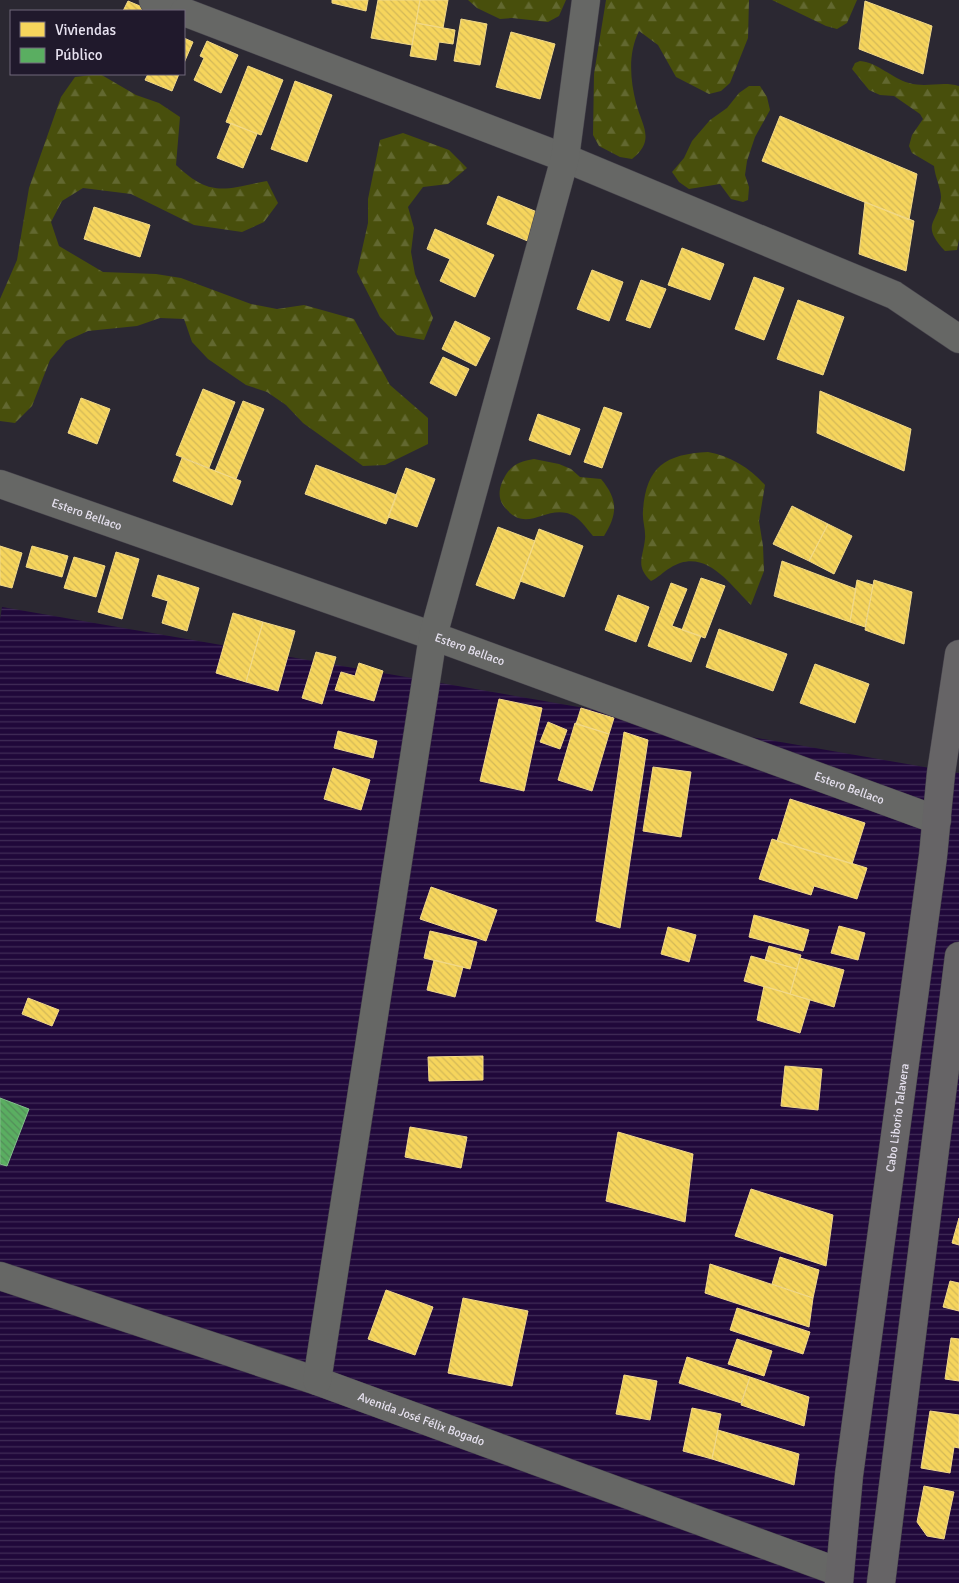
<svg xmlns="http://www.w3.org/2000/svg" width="959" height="1583" font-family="Signika,sans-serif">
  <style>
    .forest { fill: url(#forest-firs) }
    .water { fill: url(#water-rules) }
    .homes { fill: url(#homes-back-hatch); stroke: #f2d988 }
    .public { fill: url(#public-back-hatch); stroke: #84be8c }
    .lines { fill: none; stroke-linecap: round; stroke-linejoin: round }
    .street-casing { stroke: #46434c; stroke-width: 29 }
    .highway-casing { stroke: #46434c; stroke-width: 29 }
    .street { stroke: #666765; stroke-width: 28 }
    .highway { stroke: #666466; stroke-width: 28 }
    .labels { text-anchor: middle; stroke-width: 5; stroke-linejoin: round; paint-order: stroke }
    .street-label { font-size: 12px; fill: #e7e2f0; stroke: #20192c }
  </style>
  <defs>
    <pattern id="forest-firs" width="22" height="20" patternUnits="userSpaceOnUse" patternTransform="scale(1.25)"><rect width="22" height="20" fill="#484f0c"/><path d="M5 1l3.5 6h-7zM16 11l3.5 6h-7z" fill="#626830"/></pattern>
    <pattern id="water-rules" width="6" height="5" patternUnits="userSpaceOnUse" patternTransform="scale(1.25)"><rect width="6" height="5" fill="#20083a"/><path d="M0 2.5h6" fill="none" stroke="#402c57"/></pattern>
    <pattern id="homes-back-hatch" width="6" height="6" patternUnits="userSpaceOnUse" patternTransform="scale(1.25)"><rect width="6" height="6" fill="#f6d55c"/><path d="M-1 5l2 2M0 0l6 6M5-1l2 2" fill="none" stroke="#d3b858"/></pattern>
    <pattern id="public-back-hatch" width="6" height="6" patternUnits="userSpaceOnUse" patternTransform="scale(1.25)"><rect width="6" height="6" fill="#5aae61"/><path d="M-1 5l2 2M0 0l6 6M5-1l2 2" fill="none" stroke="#548e5a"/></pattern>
  </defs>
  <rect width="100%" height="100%" fill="#2b2832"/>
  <path class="forest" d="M468,0H566L559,16L548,22L512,18L500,19L477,8Z
    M606,0H749L748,38L730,83L721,91L709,94L676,77L658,45L639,31C628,53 630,79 636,103C642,126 656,140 632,159L620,157L599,146L593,135L594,74Z
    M772,0H857L847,23L837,29L826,26Z
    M860,61C879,63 891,78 909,83C926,88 942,81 959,86V239L957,250L945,251C919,223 939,224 941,197C941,188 935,177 934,166L912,153L909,146L912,135L923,119L920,114L894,96L880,95L869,90L852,69L855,63Z
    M100,74L136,95L159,103L180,117L176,165C211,198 224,189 267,181L278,203L264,222L242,232L194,225L131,194L83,188L62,201L51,222L59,246L103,272L156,274L181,278L251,304L277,309L304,305L354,319L390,385L428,418V444L385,465L363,466L303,423L286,405L267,392L246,385L208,359L192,342L184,319L160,318L137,326L88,331L66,341L50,360L32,406L15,423L0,421V299L17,260L29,188L61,97L75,77Z
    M749,86H760L767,97L770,110L755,137L747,161L745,175L749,187L748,200L743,202L731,199L720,184L689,189L679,182L672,172L684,158L692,141L710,120L727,108L739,93Z
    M403,133L449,150L467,168L448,184L423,187L408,207L414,228L411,252L415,274L433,318L424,340L397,335L380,317L357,272L368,223V199L380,140Z
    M708,452C730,456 750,468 765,485L759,521L763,546L764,571L751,605C729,584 705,546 670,568C663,572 658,578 651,581C635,566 643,558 645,539C646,530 642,520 643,511C646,467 665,454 708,452Z
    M534,459L559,464L571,469L580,477L601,479C618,499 618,514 604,536H593C585,527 579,516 567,513C542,507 525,535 503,505C496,495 501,482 507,473C514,463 523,461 534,459Z"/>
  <path class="water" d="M2,607L959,773V1583H0V620Z"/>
  <path class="homes" d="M332,0H368L366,11L332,3Z
    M378,0H420L412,45L371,38Z
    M420,0H448L443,28L416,23Z
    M128,1L152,11H123Z
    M865,1L932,26L923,74L859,49Z
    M461,19L487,24L480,65L454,61Z
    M416,23L455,30L453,44L439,42L436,60L410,56Z
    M511,32L555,44L540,99L496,87Z
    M184,38L193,42L184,63Z
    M207,41L238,55L221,93L194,80L204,58L200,56Z
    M248,66L283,80L261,135L226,122Z
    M148,74H179L172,91L145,80Z
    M295,81L332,95L307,162L271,149Z
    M780,116L917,174L909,220L762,161Z
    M231,123L257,134L243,168L217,158Z
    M498,196L542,214L530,242L487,224Z
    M865,202L914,221L906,271L859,254Z
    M94,207L150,225L140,257L84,239Z
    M435,229L494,255L475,297L440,281L450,259L427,249Z
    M682,248L724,264L710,300L668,285Z
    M592,270L623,282L609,321L577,309Z
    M754,277L784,288L764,340L735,329Z
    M641,280L666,289L650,328L626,320Z
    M798,300L844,317L823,375L777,359Z
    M455,321L490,338L476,366L442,349Z
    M443,357L469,369L456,396L430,383Z
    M203,389L235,402L209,468L176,455Z
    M820,391L911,429L904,471L817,433Z
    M81,398L110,409L97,444L68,433Z
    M243,401L264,409L236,479L215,471Z
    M604,407L622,413L602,468L584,462Z
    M538,414L580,429L570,455L529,440Z
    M182,458L241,481L232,505L173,481Z
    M316,465L397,495L386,524L305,494Z
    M406,468L435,479L417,527L388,517Z
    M792,506L828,524L809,561L773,544Z
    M828,524L852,536L834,574L809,561Z
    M498,527L535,541L514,599L476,585Z
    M539,529L583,546L564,597L520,581Z
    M0,546L22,553L12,588L0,585Z
    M32,546L68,556L62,577L26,567Z
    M116,552L139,559L122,619L98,612Z
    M74,557L105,566L96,597L64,588Z
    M782,561L856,589L850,622L774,596Z
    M158,575L199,588L187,631L162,623L168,601L152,596Z
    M701,578L725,586L705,638L682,630Z
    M857,580L873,585L865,627L850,622Z
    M874,580L912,592L904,644L865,630Z
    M671,583L687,589L672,626L701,636L691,662L648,646Z
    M618,595L649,607L636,642L605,630Z
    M233,613L263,622L246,682L216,673Z
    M263,622L295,631L278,691L246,682Z
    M719,629L787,654L773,691L706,667Z
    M316,652L336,657L322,704L302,698Z
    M359,663L383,671L374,701L335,690L341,672L355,676Z
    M815,664L869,684L855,723L800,703Z
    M499,699L542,708L524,791L480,781Z
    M581,708L614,718L609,734L576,724Z
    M548,722L567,730L560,749L540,742Z
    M575,723L609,734L592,791L558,780Z
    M338,731L377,741L373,758L334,748Z
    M624,732L648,740L620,928L596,921Z
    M653,767L691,772L681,837L643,831Z
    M333,768L370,780L361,810L324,799Z
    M790,799L865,823L852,864L777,841Z
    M772,839L867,868L857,899L814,886L811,895L759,879Z
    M431,887L497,910L486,941L420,919Z
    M754,915L809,930L803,951L749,937Z
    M839,926L865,933L858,960L831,953Z
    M668,927L696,935L689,962L661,954Z
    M430,931L477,942L470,969L424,958Z
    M769,946L801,955L797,969L765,960Z
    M751,956L797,969L790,994L744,981Z
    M800,958L844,970L834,1007L790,994Z
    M434,960L463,967L455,997L427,990Z
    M764,986L810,1000L800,1033L757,1020Z
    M28,998L59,1010L52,1026L22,1014Z
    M483,1056V1080L429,1081L428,1057Z
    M785,1066L822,1069L818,1110L781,1106Z
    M410,1127L467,1137L461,1168L405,1157Z
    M618,1132L693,1154L685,1222L606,1201Z
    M751,1189L833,1215L826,1266L735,1236Z
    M959,1218V1245L952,1243Z
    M780,1257L819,1270L813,1298L772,1284Z
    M710,1264L813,1298L809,1327L705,1293Z
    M950,1281L959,1283V1311L943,1307Z
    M386,1290L433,1307L415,1355L368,1339Z
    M463,1298L528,1311L512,1386L448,1373Z
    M737,1308L810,1332L803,1354L730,1330Z
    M951,1338L959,1339V1381L945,1379Z
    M737,1339L772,1351L764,1376L728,1364Z
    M687,1357L750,1377L741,1403L679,1383Z
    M624,1375L657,1381L650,1420L616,1414Z
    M750,1377L809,1397L804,1426L741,1405Z
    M692,1408L721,1414L712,1459L683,1451Z
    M930,1411L959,1415V1448L954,1447L950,1473L921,1468Z
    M718,1430L799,1454L794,1485L712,1459Z
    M924,1486L954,1492L944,1539L927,1536L917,1522Z"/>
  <path class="public" d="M0,1098L29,1109L7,1166L0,1164Z"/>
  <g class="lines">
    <defs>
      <g id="street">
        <path d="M153,0L182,11"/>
        <path d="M184,12L565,158L894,295L959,339"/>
        <path id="s1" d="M0,484L433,636L937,820"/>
        <path id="s2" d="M0,1276L317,1381L839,1572"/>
        <path d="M317,1381L433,636L565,158L586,0"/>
      </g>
      <g id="highway">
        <path id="s3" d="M839,1583L849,1475L933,856L941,773L959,654"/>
        <path d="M881,1583L959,956"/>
      </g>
    </defs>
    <use href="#street" class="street-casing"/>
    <use href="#highway" class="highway-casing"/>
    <use href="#street" class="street"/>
    <use href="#highway" class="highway"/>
  </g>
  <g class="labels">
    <g class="street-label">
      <text dy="4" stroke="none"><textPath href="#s1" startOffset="92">Estero Bellaco</textPath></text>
      <text dy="4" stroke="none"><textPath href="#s1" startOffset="498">Estero Bellaco</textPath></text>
      <text dy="4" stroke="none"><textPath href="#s1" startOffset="902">Estero Bellaco</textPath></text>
      <text dy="4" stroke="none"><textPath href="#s3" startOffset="469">Cabo Liborio Talavera</textPath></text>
      <text dy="4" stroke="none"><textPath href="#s2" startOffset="445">Avenida José Félix Bogado</textPath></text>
    </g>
  </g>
  <rect x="10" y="10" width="175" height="65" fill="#20192c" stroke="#70697a"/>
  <rect x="20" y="22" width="25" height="15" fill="#f6d55c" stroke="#70697a"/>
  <text x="55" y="35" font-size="15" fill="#e7e2f0">Viviendas</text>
  <rect x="20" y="48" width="25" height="15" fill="#5aae61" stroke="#70697a"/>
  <text x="55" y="60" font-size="15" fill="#e7e2f0">Público</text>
</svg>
